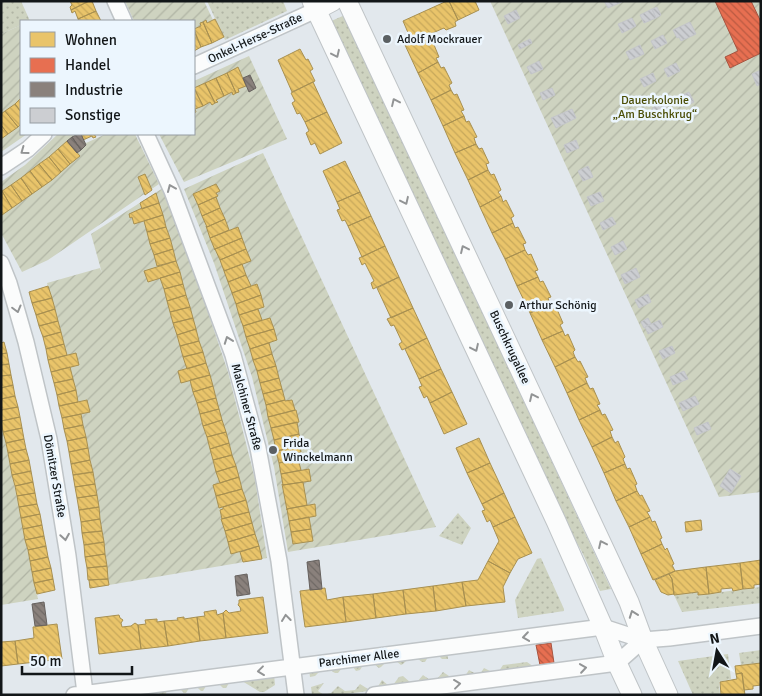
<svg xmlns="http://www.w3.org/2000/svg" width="762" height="696" font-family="Signika,sans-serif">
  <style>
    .grass { fill: url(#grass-dots) }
    .garden { fill: url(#garden-furrows) }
    .homes { fill: url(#homes-back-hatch); stroke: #a89051 }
    .shops { fill: url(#shops-back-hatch); stroke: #a75440 }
    .industry { fill: url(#industry-back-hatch); stroke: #66615e }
    .building { fill: url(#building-back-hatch); stroke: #c4c6ca }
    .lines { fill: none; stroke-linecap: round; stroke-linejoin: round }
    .minor-casing { stroke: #bfc4c7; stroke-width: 18 }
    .major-casing { stroke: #bfc4c7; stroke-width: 21 }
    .minor { stroke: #fbfcfc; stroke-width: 15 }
    .major { stroke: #fbfcfc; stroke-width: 19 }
    .oneway { stroke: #929495 }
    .poi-dot { fill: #5b6063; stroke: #ecf6fe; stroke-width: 2 }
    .labels { text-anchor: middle; stroke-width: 5; stroke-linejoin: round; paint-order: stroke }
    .street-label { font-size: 12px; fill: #121618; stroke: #ecf6fe }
    .poi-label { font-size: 12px; fill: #121618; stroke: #ecf6fe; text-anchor: start }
    .park-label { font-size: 12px; fill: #4b4e06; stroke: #ecf6fe }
  </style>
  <defs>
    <pattern id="grass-dots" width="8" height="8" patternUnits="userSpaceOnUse" patternTransform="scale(1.25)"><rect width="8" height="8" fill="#ced3c0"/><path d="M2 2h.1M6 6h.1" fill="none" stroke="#b0b4a4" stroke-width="1.8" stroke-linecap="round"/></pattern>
    <pattern id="garden-furrows" width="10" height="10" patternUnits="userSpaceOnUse" patternTransform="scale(1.25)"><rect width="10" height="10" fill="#ced3c0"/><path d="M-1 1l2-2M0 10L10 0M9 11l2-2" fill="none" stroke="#b0b4a4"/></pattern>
    <pattern id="homes-back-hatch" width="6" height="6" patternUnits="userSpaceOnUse" patternTransform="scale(1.25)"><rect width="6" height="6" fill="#e9c46a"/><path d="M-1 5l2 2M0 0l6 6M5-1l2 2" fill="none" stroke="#c7a85b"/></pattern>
    <pattern id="shops-back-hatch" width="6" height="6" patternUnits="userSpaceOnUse" patternTransform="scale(1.25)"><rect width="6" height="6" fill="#e76f51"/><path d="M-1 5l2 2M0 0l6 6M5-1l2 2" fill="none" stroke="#ba5a42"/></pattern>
    <pattern id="industry-back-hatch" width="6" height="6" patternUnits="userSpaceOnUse" patternTransform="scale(1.25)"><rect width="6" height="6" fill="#8a817c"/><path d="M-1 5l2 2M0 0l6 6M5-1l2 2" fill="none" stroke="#6f6965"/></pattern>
    <pattern id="building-back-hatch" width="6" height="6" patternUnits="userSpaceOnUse" patternTransform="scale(1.25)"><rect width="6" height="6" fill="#ccced2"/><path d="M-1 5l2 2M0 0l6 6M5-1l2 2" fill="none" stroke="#aeb0b4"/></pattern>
  </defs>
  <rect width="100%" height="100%" fill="#e2e8ed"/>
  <path class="grass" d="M1,1H21L30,21H21V25L1,34Z
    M207,1H283L287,11L225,40Z
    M345,15L611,589L600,591L582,552L552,499L329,22Z
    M458,513L471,528L462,545L439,536Z
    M541,558L564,609V611L518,618L515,600L537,559Z
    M761,587V603L682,612L674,595L698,592V595Z
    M761,650V663L741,665L739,653Z
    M447,652L448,659H442L439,656L428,657L425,662H422L418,659L407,660L403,664L401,665L396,661L385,663L381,667L379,668L374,664L363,665L360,670L356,671L353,667L342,668L338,673H335L330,670L320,671L315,676L310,677L309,670Z
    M728,654L731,679L719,682L720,695H693L678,661Z
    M527,662L537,669L455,680V677L465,676L469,670L476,674H480L484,668L492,672L499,671L503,665Z
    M443,672L449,676V680L339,695H312L311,687L324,683L318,691L324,695L331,693L338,686L345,691L355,690L360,684L368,689L377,688L382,680L389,686L393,685L399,677L403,676L411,683L417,682L423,675L430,680L437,679Z
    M274,674L275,685L264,692H260L242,681L229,683L226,688H223L219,684L206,686L203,691H201L197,687L189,688L186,693H184L180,689L167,691L165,695H161L158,692L147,694L146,695H111Z"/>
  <path class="garden" d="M125,1H204L213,20L194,29V21H134Z
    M490,1H761V492L719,497Z
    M21,25V134H27L1,152V34Z
    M249,56L287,139L184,182L159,134H194V81Z
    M58,134H79L86,143L106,134H135L159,184L48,260L22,272L1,233V182L25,165Z
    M263,153L436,527L288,552L274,467L252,377L214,263L184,189Z
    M163,188L189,255L228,372L255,479L267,558L109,585L93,472L81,414L90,411L87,400L78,402L67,355L47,283L100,268L102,273L91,234Z
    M1,421L38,599L1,605Z"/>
  <path class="homes" d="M70,1H89L71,10L70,7L72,5Z
    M89,1H92L96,11L78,19L75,11L72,13L71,10Z
    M447,1H449L458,20L455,22L456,26L446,30L444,28L412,42L403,21Z
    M449,1H475L479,10L458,20Z
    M96,11L101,21H79L78,19Z
    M215,19L224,37L212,43L203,22L206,20L207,23Z
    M203,22L212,43L201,47L194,29L201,26L200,23Z
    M194,31L201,47L194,51Z
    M426,36L428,41L432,40L439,57L436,58L438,62L418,73L405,45Z
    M300,49L306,60L308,59L313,69L310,71L315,81L292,92L278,60Z
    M438,62L441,68L444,67L452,83L449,85L451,90L431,100L418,73Z
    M238,67L246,86L238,89L239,92L236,93L227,73Z
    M227,73L236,93L233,95L232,92L224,96L216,78Z
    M216,78L224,96L216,100L218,102L215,103L205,83Z
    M313,82L327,112L305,122L300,113L297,114L292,103L295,101L291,93Z
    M205,83L215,103L212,105L210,102L203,106L194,88Z
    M194,88L203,106L195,109L196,112L194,113Z
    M451,90L454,95L457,94L464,110L461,111L464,116L443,126L431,100Z
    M21,98V112L15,104Z
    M15,104L21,112V124L18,127L5,111Z
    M5,111L18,127L8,134L1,125V114Z
    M327,112L342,143L320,154L315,143L311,145L306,133L309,131L305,122Z
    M464,116L466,122L469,121L477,137L474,138L476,144L455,153L443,126Z
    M1,125L8,134L1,139Z
    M81,134H94L96,137L93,138L92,136L83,140Z
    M67,141L80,156L70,164L58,149Z
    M476,144L479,149L482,148L489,163L486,164L488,170L468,180L455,153Z
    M58,149L70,164L61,172L49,157Z
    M49,157L61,172L52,180L39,164Z
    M345,161L360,192L337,202L323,171Z
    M39,164L52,180L42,187L30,171Z
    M488,170L491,175L494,174L501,190L498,192L501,196L480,207L468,180Z
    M30,171L42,187L32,194L21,178Z
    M145,174L152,190L145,195L138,177Z
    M21,178L32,194L22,201L11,185Z
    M216,184L220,191L216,193L218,196L198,205L193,194Z
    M11,185L22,201L12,208L2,191Z
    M2,191L12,208L2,215L1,214Z
    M360,192L371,216L348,226L345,220L342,221L337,210L340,209L337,202Z
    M156,193L159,203L142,209L140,203Z
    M501,196L503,202L506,200L514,216L511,218L513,223L492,233L480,207Z
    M216,197L220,208L202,216L198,205Z
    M159,203L163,215L134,224L132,217L130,218L129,214L140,209Z
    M220,208L225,219L207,227L202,216Z
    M163,215L166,227L147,232L144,221Z
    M371,216L385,246L362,257L348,226Z
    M225,219L229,230L210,238L206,226L207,227Z
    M513,223L515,228L518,227L526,243L523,244L525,250L505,259L492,233Z
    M166,227L170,238L150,244L147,232Z
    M238,227L242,238L215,249V250L210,238Z
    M170,238L173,249L154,255L150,244Z
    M242,238L246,249L220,260L215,249Z
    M385,246L399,277L373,289L371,283L374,281L365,263L362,265L359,258Z
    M173,249L176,261L157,266L154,255Z
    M246,249L251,261L224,271L220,260Z
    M525,250L528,255L531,254L538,270L535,271L538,277L517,286L505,259Z
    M176,261L180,272L148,282L144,271Z
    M242,264L246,275L228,282L224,271Z
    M180,272L183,284L164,289L160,278Z
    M246,275L251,286L232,293L228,282Z
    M399,277L413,308L391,318L377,288Z
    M538,277L540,282L543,281L551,297L548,298L550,304L530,313L517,286Z
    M183,284L186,295L167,301L164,289Z
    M257,284L261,295L236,304L232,293Z
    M48,286L52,298L32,303L29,292Z
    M186,295L190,307L170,312L167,301Z
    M261,295L264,307L239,315L236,304Z
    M52,298L55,309L36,315L32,303Z
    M550,304L553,309L556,307L563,323L560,325L563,331L542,340L530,313Z
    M190,307L193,318L173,323L170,312Z
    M413,308L427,338L402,350L399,344L402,342L394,325L391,326L387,319Z
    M55,309L58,321L39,326L36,315Z
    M258,309L262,320L243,326L239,315Z
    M193,318L196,329L177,335L173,323Z
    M270,318L274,329L246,337L243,326Z
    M58,321L61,332L43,337L39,326Z
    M196,329L199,341L180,346L177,335Z
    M274,329L277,340L250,349L246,337Z
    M563,331L565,336L568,334L575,350L573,352L575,357L555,367L542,340Z
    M61,332L64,344L46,349L43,337Z
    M427,338L441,369L419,379L405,349Z
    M199,341L203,352L183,357L180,346Z
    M4,342L7,353L1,354V343Z
    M269,343L272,354L253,360L250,349Z
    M64,344L67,355L48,360L46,349Z
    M203,352L206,363L187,369L183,357Z
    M7,353L9,364L1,365V354Z
    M76,353L79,365L51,372L48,360Z
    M272,354L276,366L257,371L253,360Z
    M575,357L578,362L580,361L588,377L585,378L587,383L567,393L555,367Z
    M206,363L210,375L181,383L178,371Z
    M9,364L11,375L1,376V365Z
    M276,366L279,378L260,383L257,371Z
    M70,367L73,379L54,383L51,372Z
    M441,369L452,392L430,403L427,396L424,398L419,387L422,386L419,379Z
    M11,375L13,385L1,388V376Z
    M210,375L213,386L193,392L190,380Z
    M279,378L282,389L263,394L260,383Z
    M73,379L76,390L57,395L54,383Z
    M587,383L590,389L593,388L600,404L597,405L600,410L579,420L567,393Z
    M13,385L15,396L1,399V388Z
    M213,386L216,398L197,403L193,392Z
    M282,389L285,400L266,405L263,394Z
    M76,390L78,402L59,406L57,395Z
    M452,392L467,424L444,434L430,403Z
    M15,396L18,407L1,410V399Z
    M216,398L219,409L200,414L197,403Z
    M87,400L90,412L62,418L59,406Z
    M285,400V401L292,400L295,410L268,417L266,405Z
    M18,407L20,417L1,421V410Z
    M219,409L222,420L203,426L200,414Z
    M296,410L299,422L271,428L268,417Z
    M600,410L602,415L605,414L613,430L610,431L612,437L592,447L579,420Z
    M81,414L83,425L64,429L62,418Z
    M20,417L22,428L3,432L1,421Z
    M222,420L226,432L207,437L203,426Z
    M297,422L299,434L274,440L271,428Z
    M83,425L86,437L67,441L64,429Z
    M22,428L24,439L6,443L3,432Z
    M226,432L229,443L210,449L207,437Z
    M299,434L302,446L276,451L274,440Z
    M86,437L88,448L69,452L67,441Z
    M612,437L615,443L618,441L625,457L623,459L625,464L604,473L592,447Z
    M479,438L490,463L467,473L456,448Z
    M24,439L26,449L8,453L6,443Z
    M229,443L232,455L213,460L210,449Z
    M300,446L301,452L297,453L298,459L279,463L276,451Z
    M88,448L90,460L71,464L69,452Z
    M26,449L29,460L10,464L8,453Z
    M232,455L236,466L216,472L213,460Z
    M298,459L301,470L281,474L279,463Z
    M29,460L31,471L12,475L10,464Z
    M90,460L93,472L73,475L71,464Z
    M490,463L504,493L482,504L467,473Z
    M625,464L627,469L630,468L637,484L635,485L637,491L616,501L604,473Z
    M236,466L239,477L220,483L216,472Z
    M309,469L311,481L283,485L281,474Z
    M31,471L33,482L15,486L12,475Z
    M93,472L95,484L75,487L73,475Z
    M239,477L242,489L216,496L213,485Z
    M33,482L35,493L17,496L15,486Z
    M303,482L307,505L287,509V510L282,484L283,485Z
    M95,484L97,495L77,498L75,487Z
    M242,489L246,500L219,508L216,496Z
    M637,491L640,496L642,495L650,511L647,512L650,517L629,527L616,501Z
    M35,493L37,504L19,507L17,496Z
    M504,493L515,517L493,527L490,520L487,522L482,511L485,510L482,504Z
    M97,495L99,507L79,510L77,498Z
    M246,500L249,512L222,519L220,510L223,509V507Z
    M37,504L40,514L21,518L19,507Z
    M315,504L316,516L289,521L287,509Z
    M99,507L100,519L81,522L79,510Z
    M249,512L252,523L225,531L221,519Z
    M40,514L42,525L23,529L21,518Z
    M309,517L311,529L291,532L289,521Z
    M515,517L532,553L518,559L510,573L488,561L499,541L493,527Z
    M650,517L652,522L655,521L662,538L660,539L662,544L641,554L629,527Z
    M100,519L102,531L82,533L81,522Z
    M701,520L702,530L686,532L685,522Z
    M252,523L255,534L228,542L225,531Z
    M42,525L44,536L25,540L23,529Z
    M311,529L313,541L293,544L291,532Z
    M102,531L104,542L84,545L82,533Z
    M255,534L259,546L231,554L228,542Z
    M44,536L46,546L28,550L25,540Z
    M104,542L105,554L85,557L84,545Z
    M662,544L665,550L667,548L674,564L672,565L675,571L653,580L641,554Z
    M46,546L48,557L30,561L28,550Z
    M259,546L262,559L243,562L240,552Z
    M105,554L107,566L87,568L85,557Z
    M48,557L51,568L32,572L30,561Z
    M761,560V584L754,585V588L743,589L740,563Z
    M488,561L510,573L503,587L505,602L466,606L462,582L478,580Z
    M740,563L743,589L733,591L732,588L721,589V592L709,594L706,567Z
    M107,566L108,579L88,580L87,568Z
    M706,567L709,594L698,595V592L674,595L672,579L669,574L675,571Z
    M51,568L53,579L34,583L32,572Z
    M669,574L672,579L674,594L668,595L661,592L655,580Z
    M53,579L55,590L37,594L34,583Z
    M108,579L109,585L90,588L89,580Z
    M462,582L466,606L436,611L433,586Z
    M433,586L436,611L406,614L403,590Z
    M325,588L327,600L343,597L346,622L305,627L300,591Z
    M403,590L406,614L376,618L373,594Z
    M373,594L376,618L346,622L343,597Z
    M263,597L268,633L226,638L223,613L226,610L229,613L241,611L240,607L238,605L239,603V600Z
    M216,610L217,615L223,613L226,638L200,641L197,617L205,616L204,612Z
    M119,615L120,618L123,620L121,623L122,627L131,626L135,623L138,625L141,649L99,654L95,618Z
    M184,617V619L197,617L200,641L168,646L164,621L178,620L177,618Z
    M157,619V622L164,621L168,646L141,649L138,625L146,624L145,620Z
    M57,624L62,659L18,664L15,641L34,638L33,627Z
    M15,641L18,664L1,666V642Z
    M761,663V685L753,686V689L744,690L742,673L736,674L735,666Z
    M742,673L745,695H721L720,682L737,679L736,674Z"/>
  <path class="shops" d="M715,1H751L761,22V53L730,68L725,57L738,51Z
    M551,643L554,663L540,665L536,645Z"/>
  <path class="industry" d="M250,75L256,88L249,92L243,78Z
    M78,134H81L86,145L81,150L72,137Z
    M72,137L81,150L77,153L67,141Z
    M319,560L322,589L310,590L307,562Z
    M247,574L250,594L237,596L235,576Z
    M44,602L47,625L35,626L32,604Z"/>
  <path class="building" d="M604,1H622V2L608,8Z
    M657,7L661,15L656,18L652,9Z
    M652,9L656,18L644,23L640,15Z
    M516,10L520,18L508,24L504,16Z
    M632,18L636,26L622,33L618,24Z
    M690,22L696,34L681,41L679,37L677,38L673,30Z
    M663,35L667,43L655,49L651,41Z
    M530,39L532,43L520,49L518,45Z
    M640,45L644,54L630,60L626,52Z
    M539,61L543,69L531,74L527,67Z
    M676,63L680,71L668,77L664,69Z
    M761,70V84L757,86L752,74Z
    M653,73L656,81L644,87L640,79Z
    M552,88L555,95L543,100L540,93Z
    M689,92L694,102L685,107L680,96Z
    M664,103L669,113L657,119L652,108Z
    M572,109L576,118L568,122L563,113Z
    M563,113L568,122L556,128L551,118Z
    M576,140L579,148L567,153L564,145Z
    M588,166L593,177L583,181L578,171Z
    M600,192L604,201L591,206L587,197Z
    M612,217L616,224L603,230L600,223Z
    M623,241L627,249L615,255L611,247Z
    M636,268L640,277L625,284L621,275Z
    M648,294L651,302L639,308L635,300Z
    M648,318L651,324L644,328L641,322Z
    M660,320L663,327L648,334L645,327Z
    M672,346L675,353L663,359L659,351Z
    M684,371L688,379L673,385L670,377Z
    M695,396L699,404L683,411L679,403Z
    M708,422L711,429L697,435L694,428Z
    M730,469L741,476L731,493L720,486Z"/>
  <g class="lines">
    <defs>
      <path id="minor" d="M115,1L124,21
        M194,66L316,10
        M146,134L172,191L233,355L258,448L279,561L296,695
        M1,167L28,149L44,134
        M1,263L9,283L26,342L49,439L68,556L85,693
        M74,695L603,627L643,640L669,638L761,626
        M374,695L617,663L643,640"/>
      <path id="major" d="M312,1L556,521L603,627L617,663L632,695
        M347,1L629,602L643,640L668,695
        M316,10L333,1"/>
    </defs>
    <use href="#minor" class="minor-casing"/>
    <use href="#major" class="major-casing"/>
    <use href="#minor" class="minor"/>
    <use href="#major" class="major"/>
  </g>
  <defs><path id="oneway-chevron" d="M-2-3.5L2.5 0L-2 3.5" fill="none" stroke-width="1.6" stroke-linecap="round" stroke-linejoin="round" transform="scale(1.25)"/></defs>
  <g class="oneway">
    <use href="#oneway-chevron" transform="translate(336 54) rotate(65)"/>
    <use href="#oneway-chevron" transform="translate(395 102) rotate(-115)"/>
    <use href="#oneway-chevron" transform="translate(24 151) rotate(144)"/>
    <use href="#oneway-chevron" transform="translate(171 188) rotate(-113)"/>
    <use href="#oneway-chevron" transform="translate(405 201) rotate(65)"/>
    <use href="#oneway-chevron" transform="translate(464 249) rotate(-115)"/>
    <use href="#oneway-chevron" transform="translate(17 309) rotate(75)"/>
    <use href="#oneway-chevron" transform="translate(228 340) rotate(-110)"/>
    <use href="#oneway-chevron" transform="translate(475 348) rotate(65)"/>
    <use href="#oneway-chevron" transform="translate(533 397) rotate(-115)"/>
    <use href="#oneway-chevron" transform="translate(65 537) rotate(81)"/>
    <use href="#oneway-chevron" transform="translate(602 544) rotate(-115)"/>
    <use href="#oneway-chevron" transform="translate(633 614) rotate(-110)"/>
    <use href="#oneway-chevron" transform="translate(286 618) rotate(-97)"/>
    <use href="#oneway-chevron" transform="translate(526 637) rotate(172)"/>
    <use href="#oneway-chevron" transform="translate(583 668) rotate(-8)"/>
    <use href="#oneway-chevron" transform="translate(261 671) rotate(173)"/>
    <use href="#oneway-chevron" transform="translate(457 684) rotate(-7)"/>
  </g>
  <g class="poi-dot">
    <circle cx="387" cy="39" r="5"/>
    <circle cx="509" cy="305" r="5"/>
    <circle cx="273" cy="450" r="5"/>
  </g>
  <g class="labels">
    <g class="street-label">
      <text transform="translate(255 38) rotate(-25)" y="4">Onkel-Herse-Straße</text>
      <text transform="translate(510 347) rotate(65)" y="4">Buschkrugallee</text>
      <text transform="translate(247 407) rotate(75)" y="4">Malchiner Straße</text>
      <text transform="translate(55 476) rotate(80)" y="4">Dömitzer Straße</text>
      <text transform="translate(359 658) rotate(-7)" y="4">Parchimer Allee</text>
    </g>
    <g class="poi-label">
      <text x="397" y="43">Adolf Mockrauer</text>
      <text x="519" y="309">Arthur Schönig</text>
      <text x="283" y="447">Frida<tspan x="283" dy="14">Winckelmann</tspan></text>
    </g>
    <g class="park-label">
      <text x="655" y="104">Dauerkolonie<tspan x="655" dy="14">„Am Buschkrug“</tspan></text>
    </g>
  </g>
  <rect width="762" height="696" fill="none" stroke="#121618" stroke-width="5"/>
  <rect x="20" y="20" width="175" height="115" fill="#ecf6fe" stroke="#959ca2"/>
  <rect x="30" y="32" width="25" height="15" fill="#e9c46a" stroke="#959ca2"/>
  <text x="65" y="45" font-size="15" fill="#121618">Wohnen</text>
  <rect x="30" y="58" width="25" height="15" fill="#e76f51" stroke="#959ca2"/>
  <text x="65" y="70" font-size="15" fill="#121618">Handel</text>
  <rect x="30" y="82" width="25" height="15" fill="#8a817c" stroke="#959ca2"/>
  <text x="65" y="95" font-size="15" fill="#121618">Industrie</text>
  <rect x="30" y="108" width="25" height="15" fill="#ccced2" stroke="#959ca2"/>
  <text x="65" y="120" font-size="15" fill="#121618">Sonstige</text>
  <g transform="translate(717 651) rotate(349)" stroke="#ecf6fe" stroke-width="4" paint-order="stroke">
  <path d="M0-4L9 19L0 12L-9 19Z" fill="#121618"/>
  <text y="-8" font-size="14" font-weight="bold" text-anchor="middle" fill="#121618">N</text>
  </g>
  <path d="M22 666v8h110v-8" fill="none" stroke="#121618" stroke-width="2.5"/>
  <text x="30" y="666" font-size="15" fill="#121618" stroke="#ecf6fe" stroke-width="4" paint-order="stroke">50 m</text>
</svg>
